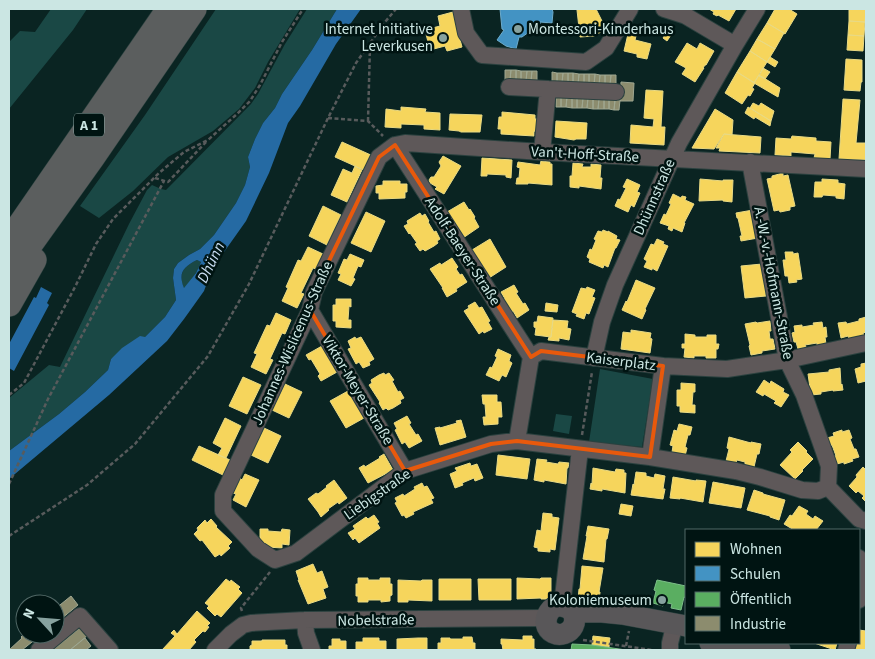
<svg xmlns="http://www.w3.org/2000/svg" width="875" height="659" font-family="'Source Sans 3',sans-serif">
  <style>
    .green { fill: #1a4845 }
    .water { fill: #256aa3; fill-rule: evenodd }
    .homes { fill: #f6d55c; stroke: #e9da84 }
    .schools { fill: #4393c3; stroke: #6caccd }
    .public { fill: #5aae61; stroke: #7cbf88 }
    .industry { fill: #8c8c6e; stroke: #9fa791 }
    .lines { fill: none; stroke-linecap: round; stroke-linejoin: round }
    .minor-casing { stroke: #2b413f; stroke-width: 18 }
    .major-casing { stroke: #2b413f; stroke-width: 22 }
    .highway-casing { stroke: #2b413f; stroke-width: 26 }
    .path { stroke: #585b5c; stroke-width: 2.5; stroke-dasharray: 4 2.5; stroke-linecap: butt }
    .minor { stroke: #5e5859; stroke-width: 16 }
    .major { stroke: #595759; stroke-width: 21 }
    .highway { stroke: #5b5e5e; stroke-width: 25 }
    .marked { fill: none; stroke: #e8590c; stroke-width: 4; stroke-linejoin: round }
    .poi-dot { fill: #87a29f; stroke: #001412; stroke-width: 2 }
    .labels { text-anchor: middle; stroke-width: 5; stroke-linejoin: round; paint-order: stroke }
    .shield { fill: #001412; stroke: #8ea7a4; stroke-width: 1 }
    .shield-label { font-size: 14px; font-weight: bold; fill: #cbe6e3 }
    .poi-label { font-size: 15px; fill: #cbe6e3; stroke: #001412; text-anchor: end }
    .street-label { font-size: 15px; fill: #cbe6e3; stroke: #001412 }
    .water-label { font-size: 16px; font-style: italic; fill: #c9ddf2; stroke: #001412 }
  </style>
  <rect width="100%" height="100%" fill="#0a2422"/>
  <path class="green" d="M51,9H87L73,30L9,109V42L20,31L35,32Z
    M216,9H300L268,62L255,88L239,109L213,131L168,157L133,191L99,218L80,206L145,115Z
    M307,9H337L312,50L282,94L275,108L263,123L255,139L248,157L250,167L245,185L236,203L214,235L200,249L189,255L178,263L174,269L173,278L176,300L165,317L145,337L111,359L108,370L85,392L59,414L9,451V398L49,365L60,367L129,224L147,190L152,185L161,189L166,190L251,104L258,94L285,44Z
    M197,260L201,262L196,273L184,289C178,273 183,267 197,260Z
    M600,369L653,379L642,447L589,442Z
    M556,414L572,416L569,434L553,431Z"/>
  <path class="water" d="M337,9H361L336,44L300,106L288,123L269,173L246,221L212,269L204,291L184,319L167,341L109,395L9,479V451L59,414L85,392L108,370L111,359L122,348L140,336L145,337L165,317L176,300L173,278L174,269L178,263L189,255L200,249L214,235L236,203L245,185L250,167L248,157L255,139L263,123L275,108L282,94L312,50ZM197,260L201,262L196,273L184,288C178,273 183,267 197,260Z
    M41,287L52,293L47,303L49,305L14,371L9,368V344L34,297L36,298Z"/>
  <path class="homes" d="M576,9H596L606,29L594,36L580,37L577,10Z
    M709,9H736L729,21L718,15L717,16L713,14L714,12Z
    M775,9H789L797,14L785,34L767,23Z
    M849,9H866L865,22L849,21Z
    M453,12L462,47L447,51L445,46L430,50L425,30L440,26L438,16Z
    M849,21L865,22L864,36L848,35Z
    M767,23L784,33L775,49L757,39Z
    M669,29L673,32L667,41L663,38Z
    M628,34L636,36L635,40L651,44L647,59L637,57V54L624,51Z
    M848,35L864,36L863,51L847,50Z
    M757,39L775,49L767,62L750,51Z
    M687,43L697,49L700,43L714,51L706,65H705L703,68H704L695,82L682,74L686,68L675,62Z
    M750,51L767,62L754,83L737,72Z
    M770,57L778,62L775,67L767,62Z
    M846,59L862,60V82H861L860,91L844,90Z
    M763,68L770,72L765,79L759,76Z
    M737,72L755,83L752,88L754,89L750,96L748,95L742,104L725,93Z
    M759,75L780,88L778,97L754,83Z
    M646,90L663,91L661,127H665L664,145L630,143L631,125L653,127L654,119L644,118Z
    M843,99L860,100L856,143H866V160L839,159Z
    M753,103L759,106L761,103L774,111L771,121L750,108Z
    M401,107L426,109L425,112L440,113V130L424,129V125L401,124V128L385,127L386,109L401,111Z
    M748,107L771,121L770,126L755,117L754,119L745,113Z
    M715,109L733,120L732,135L724,134L714,149L692,148Z
    M502,112L535,115V119H538L537,132L534,131V136L501,134V129H498L499,117H502Z
    M450,114L482,115L480,132H461L459,131L449,130Z
    M556,121L587,123L586,139H576L574,140L555,137Z
    M724,134L761,137L760,153L719,151L720,148H716Z
    M792,136L816,138V141L831,142L830,159L814,158L815,154L791,152V156L775,155L776,138L791,139Z
    M342,142L373,156L366,171L335,157Z
    M443,156L461,166L444,194L435,189L437,187L430,183L429,180L431,177H434L441,166L439,162Z
    M482,158L512,160L511,178L506,177V175L487,174V176H481Z
    M541,161L550,162V164H552V185L528,183V184H516L517,178H519L520,168L517,167L518,162L540,165Z
    M573,163L583,164L582,167H591V164L601,165L600,178H602L601,189L579,186V188L570,187V176H572Z
    M355,166L362,170L347,202L331,195L343,169L352,173Z
    M783,173V176L788,175L795,206L790,207V210L780,212L779,210L774,211L767,179L772,178V176Z
    M627,179L640,185L637,192L640,193L634,207L631,205L628,212L615,206L618,199L620,200L626,188L623,187Z
    M700,179L723,181V180H733L732,202L723,201V200L699,201Z
    M822,179L838,180V183L845,184L844,199L836,198V196L823,195L822,197H814L815,182H822Z
    M383,181H400V184H407V192H405V198L379,199V193H376V186L383,185Z
    M673,194L681,198L682,196L686,197L685,200L694,204L684,223H685L682,232L673,228L672,231L668,229L669,226L660,223L664,214L666,215L671,204L669,203Z
    M464,202L469,210L470,209L475,217L474,218L479,227L463,238L447,212Z
    M323,206L341,215L327,245L309,236Z
    M753,210L758,238L741,241L740,236H742L738,218H737L736,213Z
    M366,212L385,221L371,252L351,243Z
    M420,213L422,216L425,214L429,221L428,222L434,232L436,231L440,239L437,241L438,243L434,246L425,251L423,249L420,251L415,244L417,243L410,233L409,234L404,226L408,224L407,221Z
    M603,230L608,232V231L617,236L616,239L620,240L616,248H615L608,267L604,265L603,268L589,262L590,259L587,257L590,249L592,250L596,240L594,239L598,231L602,232Z
    M490,239L506,267L489,278L472,250Z
    M657,239L664,242L663,244L668,246L657,271L652,268V270L644,267L647,261L644,259L651,244L654,245Z
    M308,247L323,254L316,269L313,268L301,293L304,294L297,308L282,301L288,288L286,287L298,260L301,261Z
    M785,252H793V254L798,253L802,279L796,280L797,282L789,283L788,276H785L783,260H786Z
    M350,254L364,260L361,267L358,266L353,278L355,279L351,286L338,280L341,274L338,273L344,259L347,260Z
    M452,258L458,267L456,269L460,275L462,274L467,282L456,289L457,291L447,297L442,288H443L430,269L440,263L441,265Z
    M762,264L766,296L745,298L741,266Z
    M636,280L655,288L645,309L646,310L642,319L622,310L626,301L627,302Z
    M514,285L518,292L516,293L523,304L525,303L529,310L517,318L513,311L510,313L502,300L505,299L501,292Z
    M587,287L595,290L592,297L595,298L589,314L586,313L584,319L576,316L577,314L572,312L581,288L586,289Z
    M336,299H351V307L349,306L348,320H351V328L336,327V321H333V305H336Z
    M475,302L479,308L482,307L490,321L488,322L492,329L484,333L483,331L479,334L464,311L469,308L468,306Z
    M546,303L558,305L557,312L545,311Z
    M276,313L291,320L285,334L282,333L270,359L273,360L266,374L251,367L257,354L254,353L267,325L270,326Z
    M538,316L553,318L551,337L535,335L536,328L534,327V322H537Z
    M866,317V332L863,333L864,336L849,339L848,336L841,338L838,323L846,322L847,324L859,321V319Z
    M553,320L568,321L567,328L571,329L569,340L559,338V341L548,340L549,337H551Z
    M770,321L771,331H769L770,339H773L775,349L762,351V353L751,355L749,346L750,345L745,324L756,322L757,323Z
    M822,322L823,328L826,327L827,337H825L826,344L817,345V343L805,345L806,347L798,349L796,342H794L792,333L795,332L794,326L802,325V327L814,325L813,323Z
    M631,330L651,333L650,338L652,339L650,353L621,349L623,332L631,333Z
    M685,334L695,335V337H707V335H716V344H719L718,349H716V358H706V356H694V358L684,357L685,348H682V344H685Z
    M355,337L356,339L361,337L374,359L369,362L370,365L363,368L359,362L356,364L348,349L351,348L348,341Z
    M322,346L326,353H327L337,372L321,381L318,376L320,374L311,359L309,360L306,355Z
    M498,349L511,355L509,361L512,363L506,377L502,375L499,381L486,375L490,367L492,368L497,357L495,356Z
    M866,363V381L858,383L855,369L861,367V364Z
    M840,368L841,385L842,384L843,390L833,391V390L821,392V394L811,395L808,374L829,372V370Z
    M384,373L385,375L389,373L394,380L392,381L398,392L400,391L404,398L400,400L401,403L393,408L388,410L386,408L383,410L379,403L380,402L369,385L372,383L371,380L379,375Z
    M243,377L261,385L247,414L229,406Z
    M764,380L770,384L771,381L784,389L783,392L789,395L781,407L774,403L776,401L764,394L763,396L756,392Z
    M681,383L695,384V392H693L692,405H695V413L680,412V406H677V390H681Z
    M285,384L302,392L289,418L272,410Z
    M348,391L364,418L346,428L330,401Z
    M482,395H497V402H501L502,417H498V424L484,425L483,417H486L485,404H483Z
    M407,416L411,423L409,424L416,435L418,434L422,441L409,448L405,442L402,444L395,430L397,429L394,423Z
    M225,418L241,426L226,458L218,455L222,448L213,443Z
    M461,420L466,437L440,445L435,428L440,427V428L457,423L456,421Z
    M679,424L692,427L690,435H688L685,447L687,448L685,456L672,452L673,446L670,445L674,430L677,431Z
    M264,428L281,436L268,463L251,455Z
    M842,430V432L849,430L852,438L850,439L854,449H856L859,457L852,459L853,461L844,464V462L837,464L834,456H836L832,445L830,446L827,438L834,436L833,433Z
    M729,437L751,443V442L761,444L759,454H757L754,467L745,465V462L737,460L736,463L726,461L729,449L727,448Z
    M798,442L807,451L806,452L813,459L802,470L803,471L795,479L780,465L792,452L790,450Z
    M199,446L230,460L223,475L192,460Z
    M384,454L393,470L368,483L359,468L364,465L365,467L380,458L379,457Z
    M498,455L530,459L527,479L496,475Z
    M537,459L547,460L546,462L558,464L559,462L569,463L568,468H567L566,484L544,480V482L534,480Z
    M470,463L471,466L477,464L483,478L475,481L474,478L462,483L463,485L455,488L450,474L457,471L455,468Z
    M863,467L866,470V502L862,498L864,496L858,491L856,493L849,486L857,477L856,475Z
    M593,468L615,472L616,469L624,470V473H626L625,493L602,489V491L590,489L591,483L592,484Z
    M636,472L646,473V476L654,478L655,474L665,476L663,489H665L663,499L631,495L633,484L634,485Z
    M245,474L259,480L246,507L233,500L236,494L233,493L240,478L242,480Z
    M673,477L696,481V480L706,481L703,502L680,498V499L670,498Z
    M334,480L347,498L339,504L338,502L328,509L329,510L321,517L318,512L308,499L316,493L318,494L327,487L326,486Z
    M713,482L745,488L741,508L709,503Z
    M422,483L424,487L427,486L434,498L431,499L433,503L413,512L414,514L406,518L404,515L402,516L395,503L397,502L395,498L403,494L404,496L415,489L414,487Z
    M754,490L763,493V494L785,500L779,520L770,517V516L747,510Z
    M621,504L633,506L631,516L619,514Z
    M799,506L808,511L806,514L813,519L815,516L823,521L816,530H794L784,524L790,515L792,516Z
    M543,513L552,514V517L559,518L555,550L550,549V552L538,551V548L534,547L537,530L541,531Z
    M374,515L379,522L377,523L380,528L359,543L355,538L353,540L348,533L355,529L353,526L366,517L368,519Z
    M211,519L217,526L216,527L232,542L228,546L230,548L221,556L220,554L215,557L202,540L200,541L194,534L198,530L197,528L205,520L207,523Z
    M588,526L609,529L607,539H606L604,562L583,559L587,536H586Z
    M260,529H268V531L281,532L282,529L290,530L289,545L282,544V548L267,547V544H260Z
    M313,564L317,573L322,571L328,587L323,589L326,598L308,604L298,580H299L296,571Z
    M582,566L603,568L599,592H600L599,603L583,599V601L578,600L579,589H580Z
    M358,578H368V580H380V578H390V584H392V595L390,596V601L381,602V600H368V602H358V596H356V584H358Z
    M517,578L540,579L541,578H551V599H541V598L517,599Z
    M226,579L230,582L231,580L240,587L238,589L242,593L221,617L217,614L215,616L207,608L209,606L205,603Z
    M439,579H471V600H439Z
    M478,579H511V600H479Z
    M398,580L421,581L422,580H432V601L408,600V602H398Z
    M197,611L210,623L207,626L209,627L205,632L203,631L194,640L196,642L189,650H162L175,636L171,633L174,630L177,634Z
    M859,630L866,631V650H855L857,643H859Z
    M523,636H532V639H534V649H536V650H503L502,644H501V639L523,640Z
    M593,636L610,638L609,647L592,645Z
    M463,637H472L473,643H475V650H438V643H441V638H450V639H463Z
    M363,638H379V641H386V650H356V642H363Z
    M418,638H427V650H397V639Z
    M332,639H340V641H346V650H329V646H332Z
    M262,640H285V645H287V650H250V646L252,645V641H262Z
    M814,643H837L835,650Z"/>
  <path class="schools" d="M500,9H552L553,12L552,23L540,22V24L522,37H519L516,49L506,46L497,40L504,30L502,29Z"/>
  <path class="public" d="M657,580L686,586V598L684,597L681,610L671,608L672,604L663,602V606L653,603L656,591L654,590Z
    M572,644L592,645L626,650H571Z"/>
  <path class="industry" d="M505,70H511L510,80H505Z
    M511,70H516V81L510,80Z
    M516,70L521,71V81H516Z
    M521,71H527L526,81H521Z
    M527,71H532L531,81H526Z
    M532,71H537V82L531,81Z
    M552,72L557,73V83L552,82Z
    M557,73H563L562,83H557Z
    M563,73H568V83H562Z
    M568,73H573V83H568Z
    M573,73L579,74L578,84L573,83Z
    M579,74H584V84H578Z
    M584,74H589V84H584Z
    M589,74H595L594,85L589,84Z
    M595,74L600,75L599,85H594Z
    M600,75H605V85H599Z
    M605,75H611L610,85H605Z
    M611,75H616V86L610,85Z
    M621,82L634,83L633,101H620Z
    M556,97H561V107H556Z
    M561,97H567L566,107H561Z
    M567,97H572V108L566,107Z
    M572,97L577,98V108H572Z
    M577,98H583L582,108H577Z
    M583,98H588L587,108H582Z
    M588,98L593,99V109L587,108Z
    M593,99H599L598,109H593Z
    M599,99H604V109H598Z
    M604,99H609V109H604Z
    M609,99L615,100L614,110L609,109Z
    M615,100H620L619,110H614Z
    M71,596L78,605L55,624V609Z
    M81,627L88,635L70,650H53Z
    M25,633L42,634L22,650H9L22,638L21,637Z
    M85,638L91,646L86,650H70Z"/>
  <g class="lines">
    <defs>
      <path id="minor" d="M461,9L466,33L482,55L586,62L606,48L630,9
        M664,9L686,16L735,45
        M509,87L548,89L542,152
        M548,89L616,92
        M395,145L531,357
        M750,162L787,360L804,395L829,466L828,487
        M866,169L542,152L405,143L395,145L379,157L314,292L310,310L223,495V511L258,549L275,560L296,553L405,471L491,444L507,442L517,441L650,457L736,471L760,477L802,490L818,491L828,487L859,519L866,521
        M310,310L405,471
        M594,358L602,322L615,285L679,143L735,45L757,9
        M663,366L727,369L787,360L866,343
        M517,441L531,357L541,351L663,366L650,457
        M859,558L862,572L859,600
        M562,606L580,449
        M305,620L306,633L312,650
        M39,650L80,616L110,650
        M215,650L231,634L243,625L251,623L305,620L546,618
        M670,650V643L675,623
        M846,650L848,643"/>
      <path id="major" d="M573,612C582,635 550,643 546,623C546,619 547,615 549,612C555,603 566,605 573,612H602L622,614L686,626
        M710,643L744,650
        M753,643L780,650"/>
      <path id="highway" d="M9,241L169,9
        M9,274L92,158L194,9
        M9,304L34,260"/>
    </defs>
    <use href="#minor" class="minor-casing"/>
    <use href="#major" class="major-casing"/>
    <use href="#highway" class="highway-casing"/>
    <path class="path" d="M328,118L368,121L383,136
      M368,121L370,45
      M155,178L168,182L207,141
      M9,395L24,383L75,287L96,244L113,219L159,173L184,152L208,140L237,114L250,101L260,85L282,42L303,9
      M582,435L592,372
      M9,484L48,399L164,181
      M9,536L87,485L135,444L208,356L249,284L328,118L356,63L385,22L396,9
      M242,611L241,608L270,572
      M583,640L652,650
      M626,646L629,631"/>
    <use href="#minor" class="minor"/>
    <use href="#major" class="major"/>
    <use href="#highway" class="highway"/>
  </g>
  <path class="marked" d="M395,145L531,357L541,351L663,366L650,457L517,441L491,444L405,471L310,310L314,292L379,157Z"/>
  <g class="poi-dot">
    <circle cx="518" cy="29" r="5"/>
    <circle cx="443" cy="38" r="5"/>
    <circle cx="662" cy="600" r="5"/>
  </g>
  <g class="labels">
    <rect class="shield" x="74" y="113.5" width="30" height="23" rx="4"/>
    <g class="shield-label">
      <text x="89" y="130">A 1</text>
    </g>
    <g class="poi-label">
      <text x="433" y="34">Internet Initiative<tspan x="433" dy="17">Leverkusen</tspan></text>
      <text x="528" y="34" text-anchor="start">Montessori-Kinderhaus</text>
      <text x="652" y="605">Koloniemuseum</text>
    </g>
    <g class="street-label">
      <text transform="translate(585 154) rotate(3)" y="5">Van't-Hoff-Straße</text>
      <text transform="translate(654 197) rotate(-66)" y="5">Dhünnstraße</text>
      <text transform="translate(463 251) rotate(57)" y="5">Adolf-Baeyer-Straße</text>
      <text transform="translate(774 283) rotate(79)" y="5">A.-W.-v.-Hofmann-Straße</text>
      <text transform="translate(292 343) rotate(-66)" y="5">Johannes-Wislicenus-Straße</text>
      <text transform="translate(621 361) rotate(7)" y="5">Kaiserplatz</text>
      <text transform="translate(358 390) rotate(59)" y="5">Viktor-Meyer-Straße</text>
      <text transform="translate(377 494) rotate(-35)" y="5">Liebigstraße</text>
      <text transform="translate(376 620) rotate(-1)" y="5">Nobelstraße</text>
    </g>
    <g class="water-label">
      <text transform="translate(210 262) rotate(-64)" y="6">Dhünn</text>
    </g>
  </g>
  <rect width="875" height="659" fill="none" stroke="#cbe6e3" stroke-width="20"/>
  <rect x="685" y="529" width="175" height="115" fill="#001412" stroke="#516866"/>
  <rect x="695" y="542" width="25" height="15" fill="#f6d55c" stroke="#516866"/>
  <text x="730" y="554" font-size="15" fill="#cbe6e3">Wohnen</text>
  <rect x="695" y="566" width="25" height="15" fill="#4393c3" stroke="#516866"/>
  <text x="730" y="579" font-size="15" fill="#cbe6e3">Schulen</text>
  <rect x="695" y="592" width="25" height="15" fill="#5aae61" stroke="#516866"/>
  <text x="730" y="604" font-size="15" fill="#cbe6e3">Öffentlich</text>
  <rect x="695" y="616" width="25" height="15" fill="#8c8c6e" stroke="#516866"/>
  <text x="730" y="629" font-size="15" fill="#cbe6e3">Industrie</text>
  <g transform="translate(40 619) rotate(296)"><circle r="24" fill="#001412" stroke="#516866"/>
  <path d="M0-4L9 19L0 12L-9 19Z" fill="#87a29f"/>
  <text y="-8" font-size="14" font-weight="bold" text-anchor="middle" fill="#cbe6e3">N</text>
  </g>
</svg>
